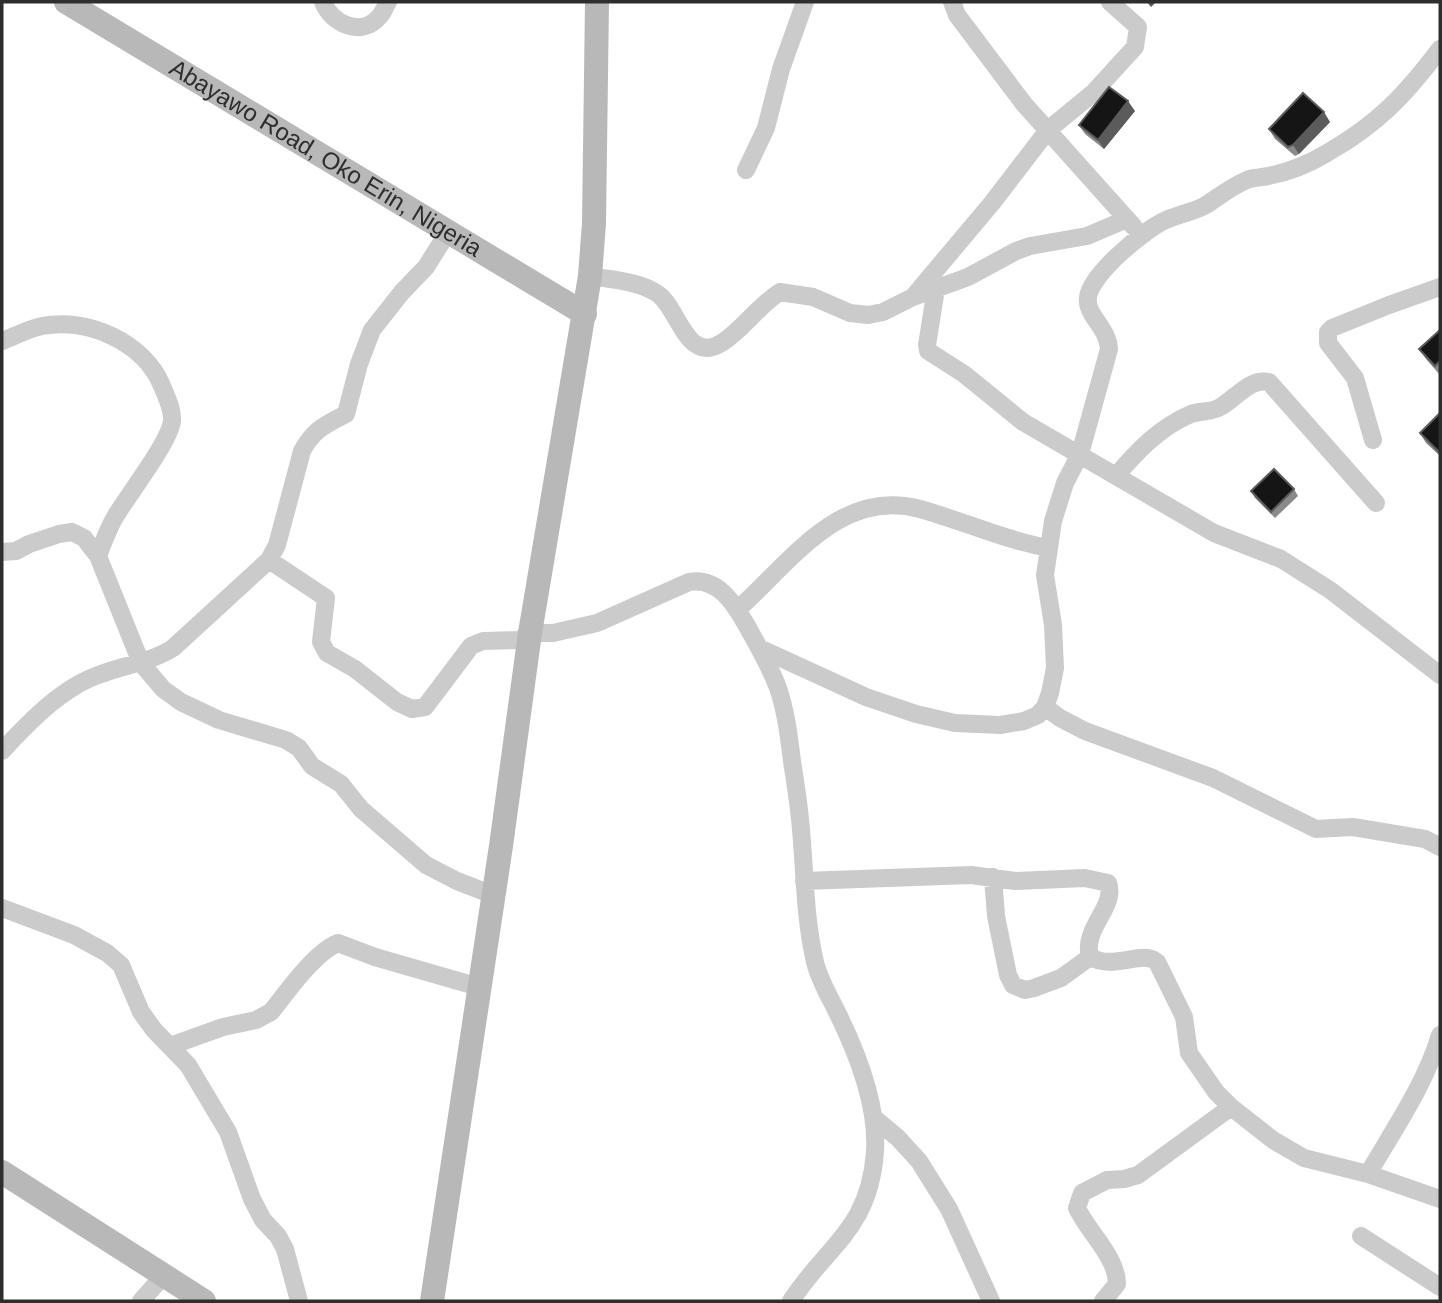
<svg xmlns="http://www.w3.org/2000/svg" width="1442" height="1303" font-family="Helvetica,sans-serif">
  <style>
    .lines { fill: none; stroke-linecap: round; stroke-linejoin: round }
    .street { stroke: #cbcbcb; stroke-width: 18 }
    .secondary { stroke: #b8b8b8; stroke-width: 24 }
    .wall { fill: #8a8a8a }
    .shaded-wall { fill: #5b5b5b }
    .building { fill: #151515; stroke: #5b5b5b; stroke-width: 2 }
    .labels { text-anchor: middle; stroke-width: 7; stroke-linejoin: round; paint-order: stroke }
    .street-label { font-size: 24px; fill: #2e2e2e; stroke: #fff }
  </style>
  <rect width="100%" height="100%" fill="#fff"/>
  <g class="lines">
    <path class="street" d="M323,2C331,23 361,38 379,17C383,13 385,7 388,2
      M952,2L957,15L1024,104L1134,227
      M746,170L766,128L781,69L805,2
      M590,276C612,280 640,281 658,294C679,309 687,366 723,342C744,328 758,306 780,292L813,297L850,313L868,315L883,312L913,297L968,277L1016,251L1030,246L1087,236L1127,219
      M936,289L927,345L928,351L964,374L1023,422L1214,533L1281,559L1330,590L1440,675
      M913,297L992,203L1048,130L1093,93L1135,47L1138,27L1110,2
      M2,341C15,336 28,329 42,326C87,317 144,342 162,386C166,396 173,409 172,421C169,443 128,495 115,517C108,529 103,543 98,556
      M1373,440L1355,378L1328,343V332L1332,328L1389,305L1440,287
      M1116,476C1137,451 1160,427 1191,414C1202,410 1212,413 1222,406C1237,397 1250,378 1269,382L1376,503
      M2,552L16,551L29,544L59,534L72,532L84,538L98,556L141,663L163,689L181,702L219,720L286,740L299,748L312,766L341,784L361,809L426,865L457,881L493,895
      M269,560L326,598L321,642L327,653L355,669L397,702L412,709L425,707L471,646L483,641L519,640L530,633H553L597,623L689,582C718,577 734,603 747,626C758,646 770,666 778,688C786,711 789,737 792,761C795,780 798,799 800,819C805,866 804,915 815,962C819,979 828,994 836,1010C857,1052 878,1104 875,1152C869,1230 828,1244 791,1301
      M738,609C790,563 840,487 920,509C963,521 1004,540 1049,548
      M759,648L866,697L916,714L955,723L1000,725L1024,721L1038,715L1045,707L1050,693L1055,668L1053,625L1045,575L1053,521L1065,483L1080,454L1109,349C1108,327 1085,315 1088,297C1091,274 1145,229 1166,220C1179,214 1194,212 1206,205C1220,196 1232,186 1247,180C1253,177 1261,178 1268,176C1289,172 1309,164 1327,153C1378,124 1405,95 1440,49
      M1045,707L1060,718L1085,731L1213,778L1316,829L1353,827L1425,839L1440,847
      M2,751C29,722 62,687 101,674C125,665 151,662 173,648L269,560L277,545L302,451C314,429 325,425 346,414L359,364L372,330L402,292L426,267L448,232
      M993,877L996,916L1008,975L1013,985L1025,990L1034,988L1061,978L1090,957
      M804,881L971,875L1015,881L1085,878L1108,883C1117,907 1082,928 1090,957
      M2,908L74,935L107,953L121,965L141,1012L154,1030L188,1065L228,1132L252,1199L263,1220L278,1236L285,1249L299,1301
      M1090,957C1115,971 1142,949 1157,962L1184,1017L1189,1053L1216,1092L1231,1107L1273,1140L1304,1158L1368,1174L1440,1199
      M170,1046L223,1027L256,1020L271,1012C287,992 315,952 338,943L375,957L479,987
      M874,1118L898,1138L919,1161L949,1209L991,1301
      M1368,1174C1394,1129 1425,1085 1440,1035
      M1361,1236L1440,1287
      M141,1301L164,1275
      M1103,1301L1117,1284C1117,1257 1088,1232 1077,1208L1082,1193L1107,1180L1124,1179L1138,1175L1231,1107"/>
    <g class="secondary">
      <path id="s1" d="M66,2L585,314"/>
      <path d="M2,1172L204,1301"/>
      <path d="M432,1301L501,846L530,633L590,276L594,223L597,2"/>
    </g>
  </g>
  <path class="wall" d="M1135,111L1104,149L1085,134L1079,125Z
    M1330,122L1299,154L1295,156L1275,139L1269,129Z
    M1440,330V375L1426,359L1419,349Z
    M1440,413V456L1426,443L1420,433Z
    M1294,489L1298,496L1275,518L1255,498L1251,491Z"/>
  <path class="shaded-wall" d="M1147,2H1156L1151,7Z
    M1128,101L1135,111L1104,149L1098,140Z
    M1324,112L1330,122L1299,154L1293,145Z"/>
  <path class="building" d="M1109,87L1128,101L1098,140L1079,125Z
    M1303,93L1324,112L1293,145L1288,147L1269,129Z
    M1440,330V361L1435,366L1419,349Z
    M1440,413V453L1420,433Z
    M1274,469L1294,489L1271,512L1251,491Z"/>
  <g class="labels">
    <g class="street-label">
      <text dy="8" stroke="none"><textPath href="#s1" startOffset="303">Abayawo Road, Oko Erin, Nigeria</textPath></text>
    </g>
  </g>
  <rect width="1442" height="1303" fill="none" stroke="#2e2e2e" stroke-width="7"/>
</svg>
